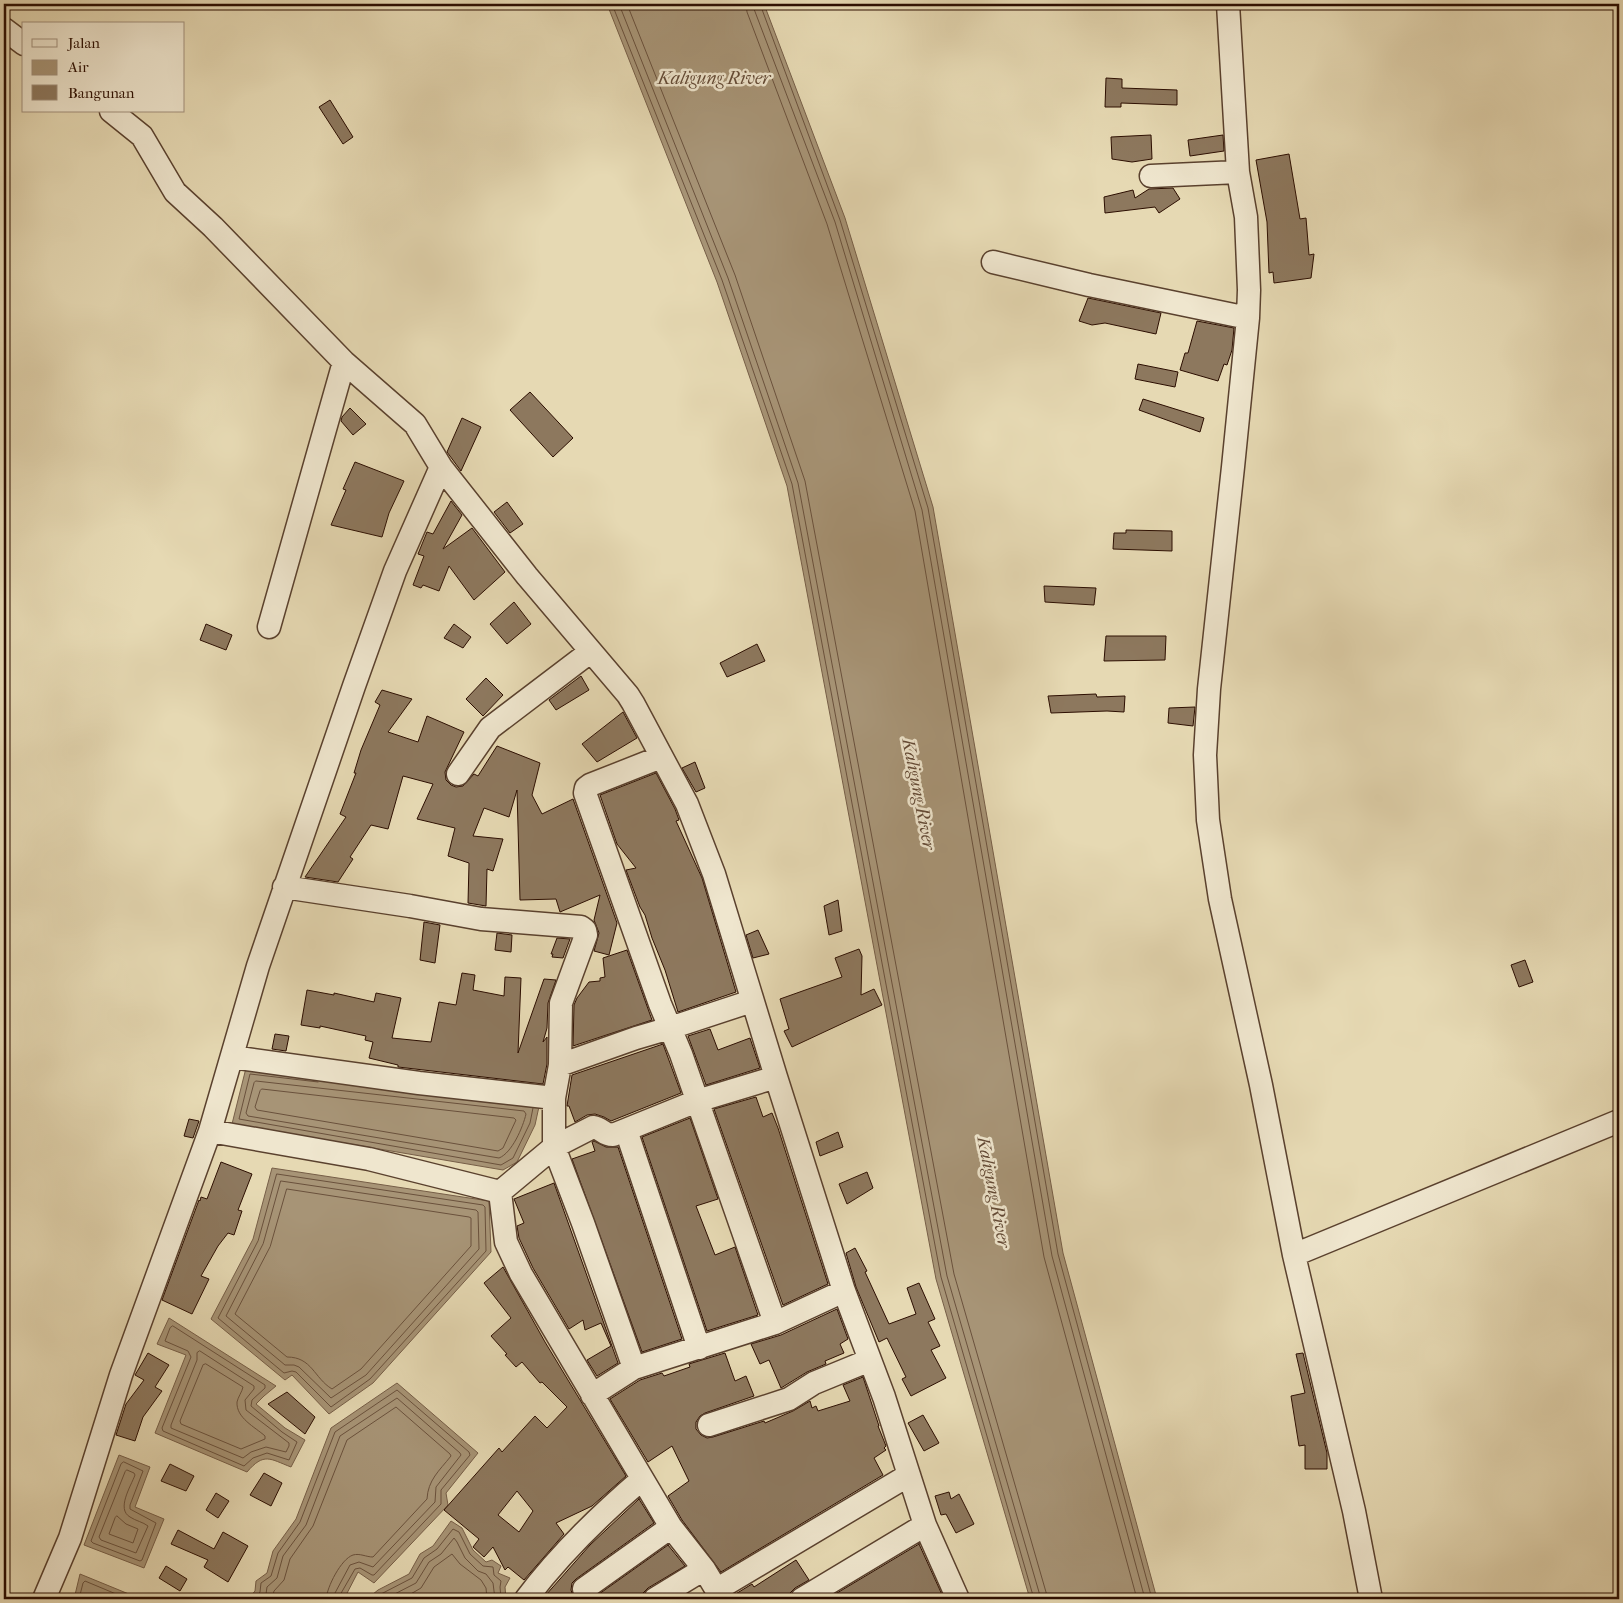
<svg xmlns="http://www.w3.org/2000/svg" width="1623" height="1603" font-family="'IM FELL French Canon',serif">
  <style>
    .water { fill: #a79476; stroke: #765e47 }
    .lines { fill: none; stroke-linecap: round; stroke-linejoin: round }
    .shore { stroke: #6a513c; stroke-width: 1 }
    .building { fill: #8d785e; stroke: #2c0e01; fill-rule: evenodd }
    .minor-casing { stroke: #5a412e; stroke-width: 25 }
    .minor { stroke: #efe6ce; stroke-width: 22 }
    .labels { text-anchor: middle; stroke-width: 5; stroke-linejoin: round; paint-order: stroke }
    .water-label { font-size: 18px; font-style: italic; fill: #634a36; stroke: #efe6ce }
  </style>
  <rect width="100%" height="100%" fill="#e6d9b3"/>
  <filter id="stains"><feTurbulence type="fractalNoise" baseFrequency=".004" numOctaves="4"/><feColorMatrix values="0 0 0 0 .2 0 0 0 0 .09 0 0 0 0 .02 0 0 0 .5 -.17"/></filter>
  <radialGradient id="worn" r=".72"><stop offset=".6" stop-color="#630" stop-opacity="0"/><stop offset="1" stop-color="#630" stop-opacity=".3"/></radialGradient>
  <path class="water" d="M607,4H764L845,218L933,507L1063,1253L1157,1599H1030L936,1279L787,486L717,282Z
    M246,1068L540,1102L535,1125L517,1162L503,1170L232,1124Z
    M272,1168L489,1201L491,1252L373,1383L329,1414L292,1375L285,1380L211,1319L253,1239Z
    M169,1318L276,1386L264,1396L256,1404L285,1428L305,1440L291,1467C270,1459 264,1452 247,1472L155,1433L186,1355L157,1344Z
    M397,1383L478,1453L446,1493L448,1505L374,1583L358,1572L344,1599H248L255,1591L256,1581L267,1573L273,1551L296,1519L331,1428Z
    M119,1455L150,1467L135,1507L164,1519L144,1568L84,1545Z
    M451,1521L462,1528L473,1550L486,1562L492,1560L501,1566L498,1573L510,1578L505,1587L506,1599H367L378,1590L409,1574L420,1554L433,1546Z
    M80,1574L141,1599H74Z"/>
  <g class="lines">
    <path class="shore" d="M612,4L722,280L792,484L941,1277L1034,1599
      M619,4L728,278L798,483L947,1276L1041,1599
      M627,4L735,275L805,481L954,1274L1048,1599
      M746,4L747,12L827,224L915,511L1044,1257L1137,1599
      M753,4L754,9L835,222L922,510L1052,1256L1145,1599
      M760,4L840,220L928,508L1058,1254L1152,1599
      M256,1081L524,1111L526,1114C523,1127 512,1153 499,1158L248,1116L246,1113L254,1083Z
      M318,1082L250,1074L239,1119L501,1165L513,1158L530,1123L533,1108
      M262,1089L514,1118L516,1120L503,1148L498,1151L257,1110L255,1107L260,1091Z
      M277,1174L483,1205L485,1207L486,1251L370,1379L331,1407L296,1372L292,1371L284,1373L218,1318L258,1241Z
      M281,1181L476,1210L478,1212L479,1249L366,1375L331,1398L299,1367L294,1365H285L226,1316L263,1244Z
      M287,1189L469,1217L471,1218V1246L361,1369L332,1389C314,1378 312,1357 287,1357L235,1314L270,1247Z
      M173,1326L265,1385V1388L252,1400L251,1406L282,1432L297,1442L289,1460L267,1453L253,1458L244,1466L163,1431L162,1428L191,1357L188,1351L165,1341L170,1328Z
      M200,1351L254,1386V1389L245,1400L246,1410L289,1443V1446L286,1452L266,1447L251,1452L243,1458L171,1428V1425L197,1360V1353Z
      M206,1364L243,1387C242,1392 238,1397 237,1402C236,1418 255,1427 265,1436V1439L241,1449L181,1424L180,1421L203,1365Z
      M124,1462L143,1471L130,1505V1509L156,1523L142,1560L140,1561L93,1543L91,1541L121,1464Z
      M127,1470L134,1473L135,1475C131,1486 116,1509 130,1517C136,1521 143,1522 148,1526L136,1553L101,1540L99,1537L125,1472Z
      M117,1516L126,1524L138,1529L133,1543L109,1534L115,1518Z
      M79,1599L83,1583L85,1581L128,1599
      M255,1599L260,1592L261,1583L271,1576L278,1553L300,1522L335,1432L397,1390L469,1452L470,1455L441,1490V1504L374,1575H372L360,1568L355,1569L340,1595V1599
      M263,1599L266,1594L267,1587L277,1578L283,1556L306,1525L340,1436L397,1398L460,1453L461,1455L436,1487L435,1502L373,1567L359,1562L350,1565L335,1593L334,1599
      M272,1599L274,1591L284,1580L290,1559L313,1526L347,1440L396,1407L450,1454L451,1456C439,1471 428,1480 427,1499L373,1557C366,1557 360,1553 353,1555C341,1559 327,1587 326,1599
      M375,1599L381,1594L412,1578L424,1558L437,1549L453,1529L459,1532L470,1554L483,1566L493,1567L494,1575L501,1581L500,1587L501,1599
      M385,1599L416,1583L429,1562L441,1554L454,1538L457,1542L465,1558L478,1571L486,1574L493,1583L495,1599
      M402,1599L421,1588L434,1567L452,1554L460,1564L481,1580L486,1588L487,1599"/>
  </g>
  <path class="building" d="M1106,78L1122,79V88L1177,90V105L1121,103V107H1105Z
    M330,100L353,137L343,144L319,107Z
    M1151,135L1152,159L1132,162L1112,159L1111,137Z
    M1223,135L1224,151L1190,156L1188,140Z
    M1289,154L1300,219L1306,218L1309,255L1314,254L1311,278L1274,283L1273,272L1269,273L1267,222L1256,160Z
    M1173,188L1180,199L1159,213L1155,207L1105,213L1104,197L1133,190L1135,198L1149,189Z
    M1088,298L1161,313L1156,334L1105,323L1092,325L1079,321Z
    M1197,321L1234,328L1232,350L1227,365L1224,364L1218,381L1180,370L1185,353H1188Z
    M1138,364L1178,372L1175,387L1135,379Z
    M530,392L573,438L553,457L510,410Z
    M1143,399L1204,418L1200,432L1139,410Z
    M350,408L366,424L353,435L341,421L342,417Z
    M462,418L481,427L461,471L447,452Z
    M355,462L404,481L389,513L382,537L331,525L346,490L343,489Z
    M451,501L462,515L443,549L472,528L505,572L474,600L449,566L439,591L423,585L421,588L413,585L424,556L418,554L427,532L433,534Z
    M507,502L523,524L510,533L494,512Z
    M1126,530L1172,531V551L1113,549L1114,533H1126Z
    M1044,586L1096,588L1094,605L1045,602Z
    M514,602L531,624L507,644L490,624Z
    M206,624L232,635L226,650L200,640Z
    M454,624L471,637L463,648L444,638Z
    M1106,636H1166L1165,660L1104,661Z
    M757,644L765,661L727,677L720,663Z
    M581,676L589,690L556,710L549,700Z
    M486,678L503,695L483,716L466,699Z
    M382,690L412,699L388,732L418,742L427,716L464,732L445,772L446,780L451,785L456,787L463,786L474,774L478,776L497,746L540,763L532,795L542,814L573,799L617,923L609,955L594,951L599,933L594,920L600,895L560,912L556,899L520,900L517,790L509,817L484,808L473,836L503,839L493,871L487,869L486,906L468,903L469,863L448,856L455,828L417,819L433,784L403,776L388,829L371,825L350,857L353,859L338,882L305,877L346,817L340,814L356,773H354L361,750L380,705L375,702Z
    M1096,694L1097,697L1125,696L1124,712L1107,711L1051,713L1048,696Z
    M1195,707L1193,726L1168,723L1169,708Z
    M623,712L637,738L597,762L582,744Z
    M695,762L705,788L696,792L682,768Z
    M656,773L675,809L679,820L676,821L702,878L736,992L678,1012L665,970L652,938L645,915L640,907L626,870L636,868L617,844L600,795Z
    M838,900L842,931L829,935L824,906Z
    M424,922L440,925L435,963L420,960Z
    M758,930L769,954L753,958L746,935Z
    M497,933L512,935L511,952L495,950Z
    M557,938L570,939L563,958L552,957L553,954H551Z
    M859,949L862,956L861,995L874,989L882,1005L792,1047L784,1031L789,1029L780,999L842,977L835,958Z
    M627,950L652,1020L573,1046L574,1005L577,998L589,982L600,981V978L605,977L603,958Z
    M1525,960L1533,982L1519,987L1511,965Z
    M462,973L475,975L473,990L504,996L505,977L521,978L518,1053L544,979L556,980L548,1003L547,1028L543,1042L547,1037V1064L543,1084L398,1067V1065L369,1058L373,1042L365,1040L366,1036L320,1026V1028L301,1025L307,990L334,995V993L374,1002L376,993L401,998L392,1038L431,1042L439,1002L456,1005Z
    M710,1029L718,1050L750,1038L760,1068L706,1085L688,1036Z
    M275,1034L289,1036L286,1051L272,1049Z
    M663,1044L681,1093L611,1121L604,1117L595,1114L587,1115L575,1122L569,1106H567L572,1075Z
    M756,1097L763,1117L772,1113L778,1128L828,1284L783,1305L714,1109Z
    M690,1118L718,1199L696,1206L715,1255L735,1247L758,1315L707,1331L642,1137Z
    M189,1119L199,1121L193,1138L184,1136Z
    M838,1132L843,1147L820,1156L816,1142Z
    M594,1141L606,1147H618L682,1339L642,1352L572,1159L595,1151L592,1142Z
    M221,1162L252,1174L238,1210L242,1211L234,1235L228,1233L218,1246L201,1276L209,1279L192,1314L162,1300L199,1200L200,1201L201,1197L207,1199Z
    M867,1172L873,1188L847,1204L839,1184Z
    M554,1183L618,1363L597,1376L587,1360L611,1346L601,1323L585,1330L583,1320L569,1329L533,1268L519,1238L517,1226L524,1223L514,1199Z
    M855,1248L867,1271L865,1272L889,1324L916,1314L907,1288L919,1283L935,1319L928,1322L940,1346L931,1350L946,1378L911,1396L902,1379L906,1377L887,1338L879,1342L856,1287L846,1253Z
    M503,1267L545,1342L626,1476L592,1506L556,1523L564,1534L524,1580L508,1567L505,1570L493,1547L484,1557L473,1547L479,1539L444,1510L499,1448L502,1452L535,1416L547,1428L567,1407L542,1382L540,1383L522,1362L516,1367L505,1355L507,1354L491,1336L511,1318L484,1283ZM517,1491L533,1511L519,1532L498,1515Z
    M837,1309L848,1339L840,1344L844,1353L825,1361L826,1364L807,1372L781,1388L769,1360L760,1364L751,1344L781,1335Z
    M148,1353L169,1365L155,1387L162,1391L143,1417L135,1441L116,1435L126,1404L144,1380L135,1375Z
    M725,1353L735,1381L746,1376L754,1396L705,1413L700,1416L696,1422V1429L701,1435L707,1438L713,1437L764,1421L765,1423L793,1411L810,1401L812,1408L816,1406L818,1411L850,1401L843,1385L863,1377L879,1426H878L886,1446L884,1448L886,1450L874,1458L883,1475L721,1572L682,1520L668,1496L689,1481L672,1446L648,1462L610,1399L640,1380L662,1373L664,1376L690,1367L689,1364L692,1363Z
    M1303,1353L1327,1453V1469H1305V1445L1299,1446L1291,1396L1305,1393L1296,1354Z
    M287,1392L315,1417L305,1434L268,1404Z
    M923,1415L939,1443L924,1451L908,1423Z
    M170,1464L194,1476L186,1491L161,1481Z
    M264,1473L282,1483L271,1506L250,1495Z
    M949,1492L951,1499L959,1494L974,1524L956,1533L946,1514L941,1515L935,1496Z
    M216,1493L229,1501L218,1518L206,1510Z
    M639,1499L654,1523L576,1579L572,1583L571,1590L573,1596L576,1599H548L545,1596L590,1545Z
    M178,1530L214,1549L223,1532L248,1546L228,1582L204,1567L208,1560L171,1544Z
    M919,1544L944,1599H827Z
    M668,1545L685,1566L648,1588L643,1593L642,1599H592Z
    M796,1560L809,1580L795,1588L790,1593L789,1599H735L734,1595L752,1584L754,1587Z
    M166,1566L187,1579L180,1591L159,1578Z"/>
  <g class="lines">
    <defs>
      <path id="minor" d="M1228,4L1238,172L1246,217L1249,290L1248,318L1233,467L1209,689L1205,755L1208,820L1220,899L1261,1085L1294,1255L1354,1511L1371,1599
        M4,29L24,44
        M111,111L142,136L175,192L213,227L344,362L415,424L441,467L527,576L628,695L633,703L687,804L714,874L776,1077L844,1291L884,1397L925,1525L958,1599
        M1151,176L1238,172
        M993,262L1089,285L1248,318
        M269,627L344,362
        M661,757L590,785L586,788L585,793L660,1004L681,1054L775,1323
        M458,774L490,728L590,652
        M284,887L410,906L481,919L581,927L585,930L586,935L561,1003L560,1065L554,1098V1147L583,1223L634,1368L775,1323L844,1291
        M232,1057L419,1083L554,1098
        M560,1065L636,1038L670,1028L752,1001
        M626,1130L699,1348
        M210,1131L369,1159L500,1192
        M1294,1255L1619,1121
        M592,1395L634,1368
        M709,1425L789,1399L814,1383L870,1360
        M584,1589L671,1527
        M716,1590L909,1475
        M44,1599L70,1538L121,1375L210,1131L258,966L354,686L395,571L441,467
        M526,1599C559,1555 600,1515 642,1479
        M655,1599L704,1569
        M722,1599L704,1569L671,1527L521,1274L506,1242L500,1192L554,1147L593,1127C602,1128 603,1135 613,1135L697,1101L776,1077
        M802,1599L925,1525"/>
    </defs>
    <use href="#minor" class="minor-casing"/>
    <use href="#minor" class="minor"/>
  </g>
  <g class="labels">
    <g class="water-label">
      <text x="714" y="84">Kaligung River</text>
      <text transform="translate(919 794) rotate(79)" y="6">Kaligung River</text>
      <text transform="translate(994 1192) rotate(79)" y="6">Kaligung River</text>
    </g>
  </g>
  <rect width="1623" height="1603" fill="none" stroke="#e6d9b3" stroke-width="20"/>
  <rect x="5" y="5" width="1613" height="1593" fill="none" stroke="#2c0e01" stroke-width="2.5"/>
  <rect x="10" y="10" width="1603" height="1583" fill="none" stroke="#2c0e01"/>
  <rect x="22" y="22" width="162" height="90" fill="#efe6ce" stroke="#a1907c"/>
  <rect x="32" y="39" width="25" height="8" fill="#efe6ce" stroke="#a1907c"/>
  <text x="68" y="48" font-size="15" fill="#2c0e01">Jalan</text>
  <rect x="32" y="60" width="25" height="15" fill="#a79476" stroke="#a1907c"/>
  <text x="68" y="72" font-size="15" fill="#2c0e01">Air</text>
  <rect x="32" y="85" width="25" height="15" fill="#8d785e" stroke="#a1907c"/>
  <text x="68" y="98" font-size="15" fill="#2c0e01">Bangunan</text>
  <rect width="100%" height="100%" filter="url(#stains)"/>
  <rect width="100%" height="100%" fill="url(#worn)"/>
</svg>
